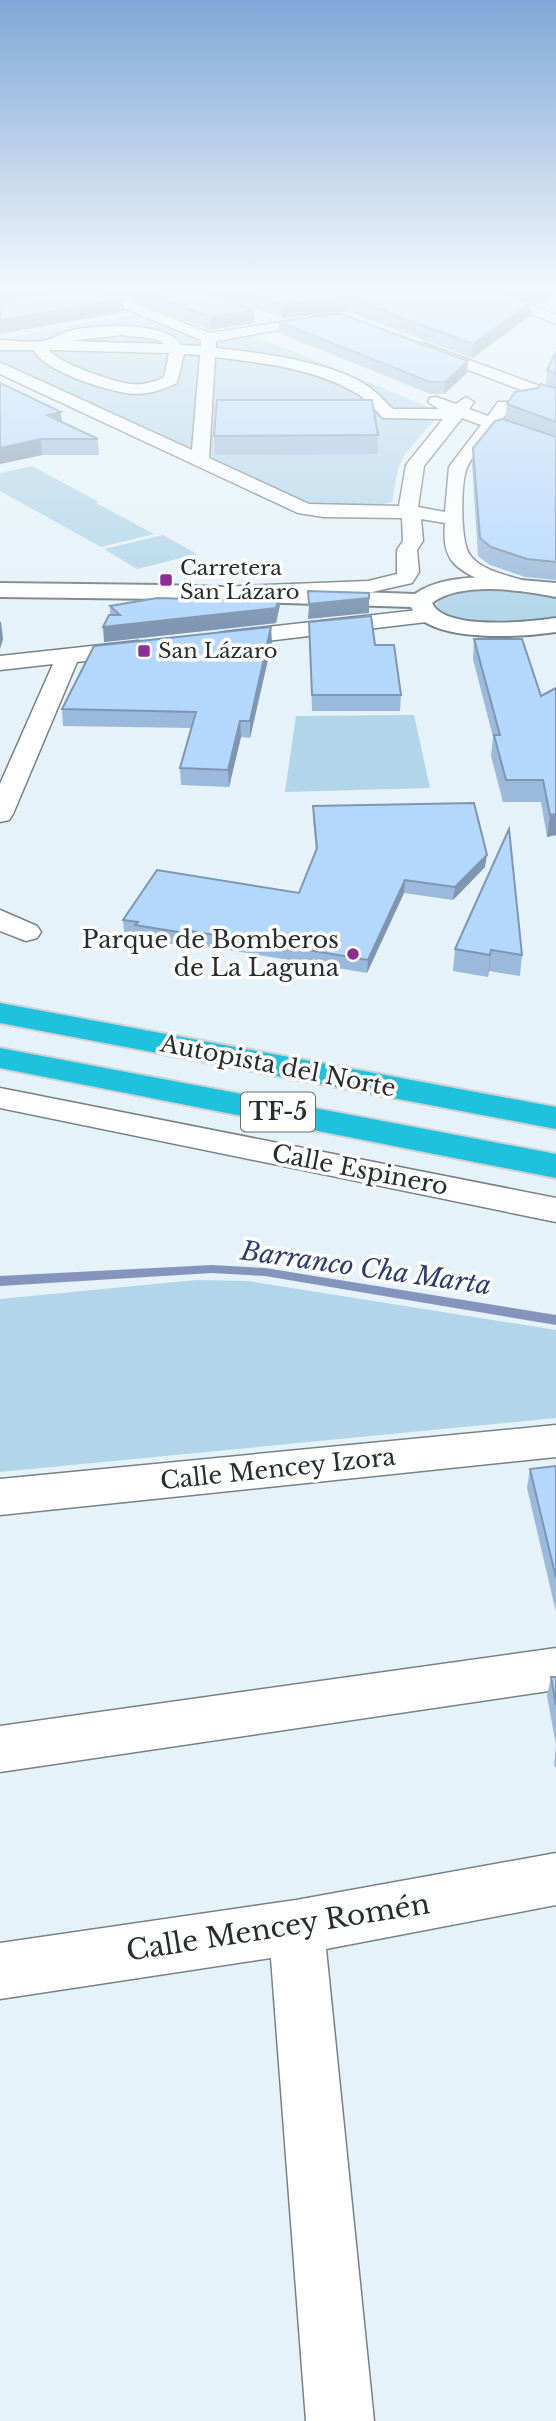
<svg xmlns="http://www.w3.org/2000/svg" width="556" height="2421" font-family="'Libre Baskerville',serif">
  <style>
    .green { fill: #b2d5e9 }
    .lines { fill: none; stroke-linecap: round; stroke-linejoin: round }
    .stream { fill: #8494bd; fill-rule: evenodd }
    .street-casing { stroke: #768288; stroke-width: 3 }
    .secondary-casing { stroke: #768288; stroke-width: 4 }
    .highway-casing { stroke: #d0d1d1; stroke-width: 4 }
    .street { fill: #fff; fill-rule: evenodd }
    .secondary { fill: #fff; fill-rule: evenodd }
    .highway { fill: #1cc2de; fill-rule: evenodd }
    .wall { fill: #9bb9da }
    .shaded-wall { fill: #7e96b1 }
    .building { fill: #b4d7fd; stroke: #7e96b1; stroke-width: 2 }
    .poi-dot { fill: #8d2d96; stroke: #fff; stroke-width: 2.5 }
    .labels { text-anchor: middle; stroke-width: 7; stroke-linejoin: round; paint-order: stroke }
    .far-poi-label { font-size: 21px; fill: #282d2f; stroke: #fff; text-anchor: start }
    .shield { fill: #fff; stroke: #686c6d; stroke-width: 2 }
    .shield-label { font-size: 23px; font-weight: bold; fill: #282d2f }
    .poi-label { font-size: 24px; fill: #282d2f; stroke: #fff; text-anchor: end }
    .street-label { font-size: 24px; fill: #282d2f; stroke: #fff }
    .water-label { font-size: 26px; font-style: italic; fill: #2c3c72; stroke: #fff }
    .near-street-label { font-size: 28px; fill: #282d2f; stroke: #fff }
  </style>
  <rect width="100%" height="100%" fill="#e5f2f9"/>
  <path class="green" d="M137,314L204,342L253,335L441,412L405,454L398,468L392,502C367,510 332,507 306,503L0,361V339Z
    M32,466L99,502L96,503L154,534L101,547L0,491V473Z
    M163,535L197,554L137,569L104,549Z
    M468,591H528L556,598V617C533,627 450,629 436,605L440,599Z
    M414,715L430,788L285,792L296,716Z
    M196,1280L248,1281L556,1330V1418L0,1472V1299Z"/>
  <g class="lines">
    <path class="stream" d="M212,1265L265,1268L556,1315V1325L265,1276L212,1273L0,1286V1276Z"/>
    <defs>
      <path id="street" d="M83,291H101L210,333L334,314L336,317L329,321L216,341V348C260,353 333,361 369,387C378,393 385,402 393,409H439L428,402L430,398L436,397L456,404L466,397L474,402L469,409L488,416L498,402H510L512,406L501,421L556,442V453L494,430C486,442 471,456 466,470C461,486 460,542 470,555C481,571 511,576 528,582L532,586L528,590C511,595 463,576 452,561C444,550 444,537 445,523L421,519L423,541L417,550L419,572L412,583L368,593L232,597L229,592L232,587L240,586L368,581L397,574V550L403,541L402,518L324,517L298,513L0,374V363L6,365L192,450L200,355L184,354L177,383C163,390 150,394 135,394C112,393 42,371 34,350H0V340C14,341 30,343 43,341C52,339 60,334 69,331C94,325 166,320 181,345L201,346V340ZM121,335L155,339L165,344L70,341ZM49,350L169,353L164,377C153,383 143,385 131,384C113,382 58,363 49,350ZM215,357C262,363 312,368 354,392C365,397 374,409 383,418L443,419L406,465L399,506L309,504L209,458ZM462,418L481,425L449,467L445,512L418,507L424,466Z
        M476,291H494L556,315V324Z
        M423,343L556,392V403L418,351L415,348L418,345Z
        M427,609L435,611L438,616L435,621L224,646L216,644L213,639L216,634L224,632Z
        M138,641L146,643L149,648L146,653L77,662L13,814L9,820L0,822V784L53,664L0,670V656Z
        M0,910L37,926L41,932L37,938L26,941L0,931Z
        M0,1088L556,1198V1222L0,1108Z
        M556,1425V1457L0,1515V1479Z
        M556,1648V1690L0,1772V1726Z
        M556,1853V1905L326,1949L374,2421H306L271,1958L0,1999V1943L296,1900Z"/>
      <path id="secondary" d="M485,577L556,583V597C522,590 461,581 432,603C444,631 530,622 556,618V632C523,637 427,644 411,607L163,599L0,597V583L163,585L415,594C435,580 461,578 485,577Z"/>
      <path id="highway" d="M0,1003L556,1107V1129L0,1023Z
        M0,1048L556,1154V1178L0,1068Z"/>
    </defs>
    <use href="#street" class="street-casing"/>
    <use href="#secondary" class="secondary-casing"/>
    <use href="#highway" class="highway-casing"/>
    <use href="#street" class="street"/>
    <use href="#secondary" class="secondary"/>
    <use href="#highway" class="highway"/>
  </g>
  <path class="wall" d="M107,291H204L254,310V323L210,330Z
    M209,291H556L540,306L513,296L530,316L472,358L346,311L282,318Z
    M279,322L468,361L467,373L444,394H430L279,333Z
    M556,352V580L525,577L490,565L478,556L472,464L473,448L505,420L507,404L546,385L547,370Z
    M0,383L62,422L98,439L99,455H42L0,464Z
    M378,435V454L215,455L214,436Z
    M280,605L276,623L104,642L110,615V606Z
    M309,622L375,645L401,695L400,711H312Z
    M474,639L541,696L556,688V835L547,837L541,802H503L491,756L493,737L473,659Z
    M272,642L250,738L241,737L229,787L181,785L180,768L192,728L63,726L62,709Z
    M313,806L485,867L453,900L404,893L367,973L192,944L190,947L136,938V934L124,932L123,920L299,893L316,851L313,818Z
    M509,829L522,955L520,976L489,971L488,977L453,971L455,949Z
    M556,1466V1612L527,1488L530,1469Z
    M551,1677H556V1767L554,1766L556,1745L547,1696Z"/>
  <path class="shaded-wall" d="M0,291H57L0,300Z
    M544,291H556V292L540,306L542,293Z
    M346,297V311L282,318V305Z
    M123,299L124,312L0,334V320Z
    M531,303L530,316L472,358L473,344Z
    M254,310V323L210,330V317Z
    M468,361L467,373L444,394L445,382Z
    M61,412L62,427L47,415Z
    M41,439L42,455L0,464V448Z
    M280,591V605L276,623L104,642L103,627L276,608Z
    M369,598V613L308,619L309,604Z
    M1,621L3,639L0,649V623Z
    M271,627L272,642L250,738V721Z
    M240,721L241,737L229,787L228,770Z
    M556,814V835L547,837L550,815Z
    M487,855L485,867L453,900L455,887Z
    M405,880L404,893L367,973L368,960Z
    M191,931L192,944L190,947V934Z
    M491,950L489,971L488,977L490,955Z"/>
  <path class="building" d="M55,291H102L123,299L0,320V300Z
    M140,291H204L254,310L210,317Z
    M243,291H501L531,303L473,344L346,297L282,305Z
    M339,313L468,361L445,382H430L279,322Z
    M556,352V374L547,370Z
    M0,383L61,412L47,415L98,439H41L0,448Z
    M540,384L556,388V422L507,404L515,392L538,388Z
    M217,400H372L378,435L214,436Z
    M503,419L556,437V562L527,559L491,547L480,538L473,448L495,421Z
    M261,590L280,591L276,608L103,627L109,615H120L110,606L157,598L234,600Z
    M308,591L369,593V598L309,604Z
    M371,616L375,645H394L401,695H312L309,622Z
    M271,627L250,721H240L228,770L180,768L196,712L62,709L94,646Z
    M474,639H522L541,696L556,688V814L550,815L543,780H506L494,735H500Z
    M474,803L487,855L455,887L405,880L368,960L191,931L190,934L135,925L138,922L123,920L157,870L299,893L317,848L313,806Z
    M509,829L522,955L491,950L490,955L455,949Z
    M556,1466V1578L530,1469Z
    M551,1677H556V1705Z"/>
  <linearGradient id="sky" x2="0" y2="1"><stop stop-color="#80a7d7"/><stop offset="0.46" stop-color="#f3f9fc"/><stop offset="1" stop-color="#f3f9fc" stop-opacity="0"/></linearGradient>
  <rect width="556" height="629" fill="url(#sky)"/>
  <g class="poi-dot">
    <rect x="159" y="573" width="14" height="14" rx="3.5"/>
    <rect x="137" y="644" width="14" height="14" rx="3.5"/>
    <circle cx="353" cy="954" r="7"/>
  </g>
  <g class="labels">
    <g class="far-poi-label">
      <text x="180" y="575">Carretera<tspan x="180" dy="24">San Lázaro</tspan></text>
      <text x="158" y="658">San Lázaro</text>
    </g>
    <rect class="shield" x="241" y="1092.5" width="74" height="39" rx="5"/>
    <g class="shield-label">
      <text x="278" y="1120">TF-5</text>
    </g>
    <g class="poi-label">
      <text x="339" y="948">Parque de Bomberos<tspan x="339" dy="28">de La Laguna</tspan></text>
    </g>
    <g class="street-label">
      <text transform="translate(278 1066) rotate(11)" y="8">Autopista del Norte</text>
      <text transform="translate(360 1170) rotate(11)" y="8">Calle Espinero</text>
      <text transform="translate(278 1469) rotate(-6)" y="8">Calle Mencey Izora</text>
    </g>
    <g class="water-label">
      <text transform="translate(366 1268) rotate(8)" y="9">Barranco Cha Marta</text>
    </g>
    <g class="near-street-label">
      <text transform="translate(278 1927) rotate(-9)" y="10">Calle Mencey Romén</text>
    </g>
  </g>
</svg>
